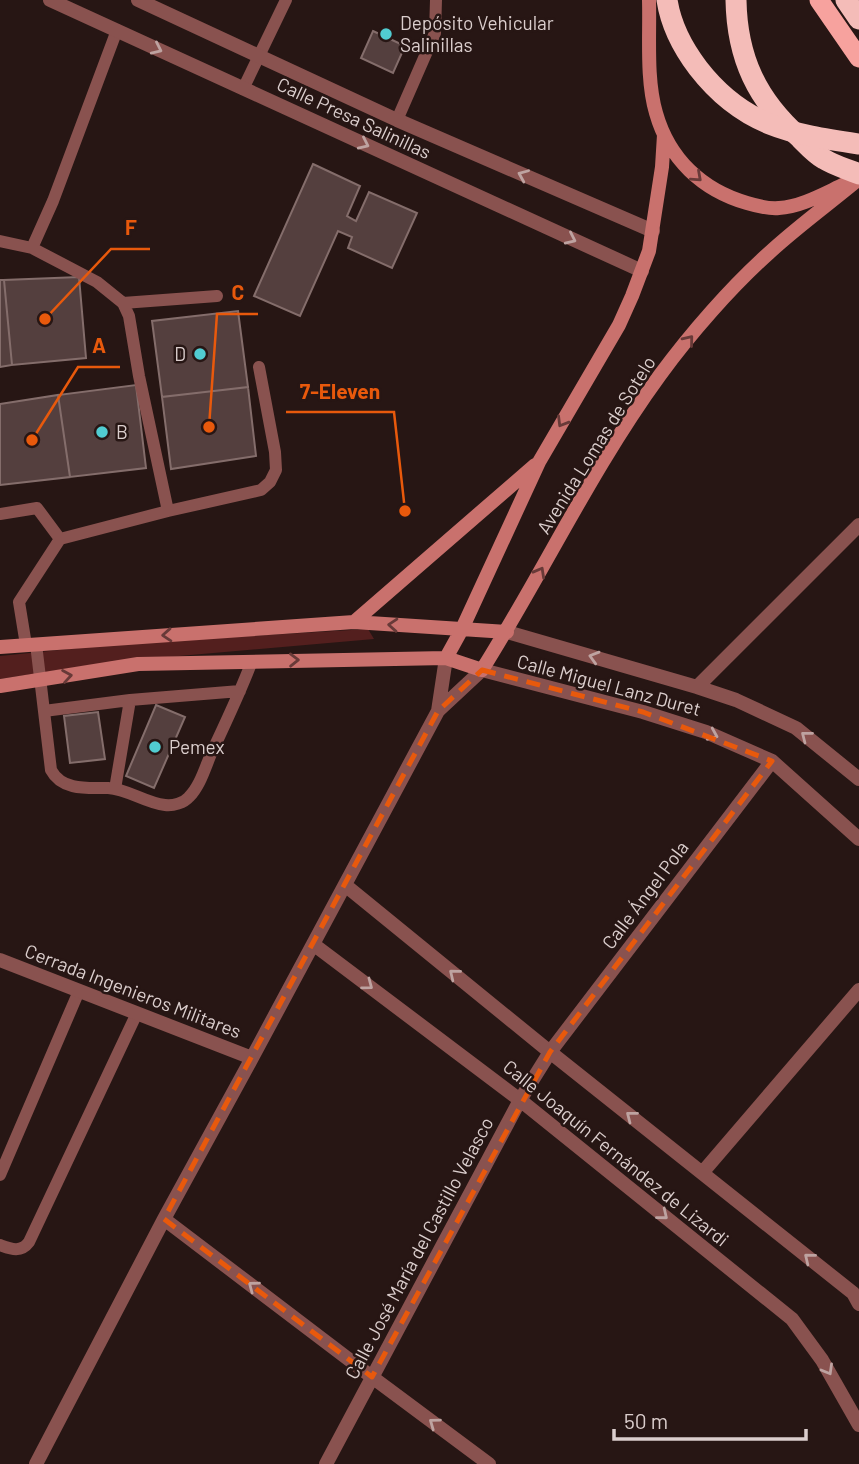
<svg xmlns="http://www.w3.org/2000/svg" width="859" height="1464" font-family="Barlow,sans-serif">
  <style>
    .green { fill: #531f1e }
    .building { fill: #543f3e; stroke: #846d6b; stroke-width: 2 }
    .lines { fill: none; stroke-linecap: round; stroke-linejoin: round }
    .service { stroke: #89524f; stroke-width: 12 }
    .minor { stroke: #89524f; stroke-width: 14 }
    .secondary { stroke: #c9716d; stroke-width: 14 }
    .trunk { stroke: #f7a29e; stroke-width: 19 }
    .motorway { stroke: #f4bcb8; stroke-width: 21 }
    .motorway-bridge { stroke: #f4bcb8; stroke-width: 21 }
    .oneway { stroke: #bea3a1 }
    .oneway2 { stroke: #683a38 }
    .marked { fill: none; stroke: #e8590c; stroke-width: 5; stroke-dasharray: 14 9; stroke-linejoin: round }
    .poi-dot { fill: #51ccd1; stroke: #271614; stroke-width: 2.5 }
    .labels { text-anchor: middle; stroke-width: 5; stroke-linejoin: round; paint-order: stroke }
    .poi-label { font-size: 19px; fill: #dbcecd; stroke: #271614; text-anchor: start }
    .street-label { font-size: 19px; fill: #dbcecd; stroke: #271614 }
    .leader { fill: none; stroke: #e8590c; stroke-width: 2.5 }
    .callout-dot { fill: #e8590c; stroke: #271614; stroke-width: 2.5 }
    .callout-label { font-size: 21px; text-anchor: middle; font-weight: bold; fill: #e8590c; stroke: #271614; stroke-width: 5; stroke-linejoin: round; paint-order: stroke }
  </style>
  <rect width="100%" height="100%" fill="#271614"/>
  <path class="green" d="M368,629L374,639L111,662L0,679V656L128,643Z"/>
  <path class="building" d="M373,31L405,46L393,73L361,58Z
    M313,164L360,186L347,216L356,221L369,192L417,213L392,268L348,248L352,237L338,231L300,316L254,296Z
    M79,277L86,358L12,365L4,280Z
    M0,280H4L12,365L0,367Z
    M238,311L248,387L162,397L152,321Z
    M136,385L146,468L70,477L58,395Z
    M248,387L256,456L171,469L162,397Z
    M58,395L70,477L0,485V404Z
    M156,705L185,717L154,788L126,776Z
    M98,712L105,759L70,763L64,716Z"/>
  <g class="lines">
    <path class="service" d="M243,89L286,0
      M397,120L435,33L436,0
      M0,241L32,248L53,201L117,30
      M123,303L217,296
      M168,511L261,490L270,482L276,470L275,452L259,367
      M0,514L37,508L60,539L168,511L139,376L129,316L123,303L97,282L32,248
      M36,644L51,770C62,791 88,788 108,788C128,789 145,803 165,805C173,806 184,803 189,797C200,786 205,768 211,754C225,724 240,693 252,661
      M26,645L19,602L60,539
      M44,711L130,700L240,691
      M115,789L130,700
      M0,1175L79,991
      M0,1245C11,1249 21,1253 29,1242L137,1013"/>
    <path class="minor" d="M50,0L642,271
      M138,0L397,120L653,231
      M507,632L697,687L736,700L796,728L859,779
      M697,687L859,525
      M438,711L446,658
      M345,885L550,1052L853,1293L859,1304
      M313,944L520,1100L792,1319L822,1360L859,1425
      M0,960L252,1058
      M702,1173L859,990
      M164,1219L372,1377L489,1464
      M36,1464L164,1219L252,1058L438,711L482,670L643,712L706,732L772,761L859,839
      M326,1464L520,1100L550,1052L772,761"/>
    <path class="secondary" d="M649,0C650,36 646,79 656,113C669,159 702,190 747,203C757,206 769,209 779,208C801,207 825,193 845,184
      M354,622L535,465
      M0,647L354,622L507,632
      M446,658L462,629L539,462L619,325L632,296L649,251L662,167L664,135
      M0,686L138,664L446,658L482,670C543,573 592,468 660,375C690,334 731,287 769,253C797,227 829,204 859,179"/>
    <path class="trunk" d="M819,0L859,58"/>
    <path class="motorway" d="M736,0C737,58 757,100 800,138C807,145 815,154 824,159C835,166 848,169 859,174
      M846,0L859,19"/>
    <path class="motorway-bridge" d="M667,0C671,26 682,47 698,68C743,126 790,134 859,144"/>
  </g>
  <defs><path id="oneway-chevron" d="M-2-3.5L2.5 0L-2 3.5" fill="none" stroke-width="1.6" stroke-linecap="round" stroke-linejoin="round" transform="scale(1.75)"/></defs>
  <g class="oneway">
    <use href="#oneway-chevron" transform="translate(157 49) rotate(25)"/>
    <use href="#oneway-chevron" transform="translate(364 144) rotate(25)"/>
    <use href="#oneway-chevron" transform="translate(523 175) rotate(-157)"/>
    <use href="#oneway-chevron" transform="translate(571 239) rotate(25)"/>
    <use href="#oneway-chevron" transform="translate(594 657) rotate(-164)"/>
    <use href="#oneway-chevron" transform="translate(713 735) rotate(23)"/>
    <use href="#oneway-chevron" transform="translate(806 736) rotate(-142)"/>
    <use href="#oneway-chevron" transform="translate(454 974) rotate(-141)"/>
    <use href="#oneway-chevron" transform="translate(368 985) rotate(37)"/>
    <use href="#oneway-chevron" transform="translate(631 1116) rotate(-142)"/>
    <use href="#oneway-chevron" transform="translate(663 1215) rotate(39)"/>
    <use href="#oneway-chevron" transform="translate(809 1258) rotate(-141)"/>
    <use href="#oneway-chevron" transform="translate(253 1286) rotate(-143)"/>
    <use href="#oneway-chevron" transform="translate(828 1370) rotate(60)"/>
    <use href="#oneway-chevron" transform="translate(434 1423) rotate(-144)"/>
  </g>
  <g class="oneway2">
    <use href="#oneway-chevron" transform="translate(697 177) rotate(42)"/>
    <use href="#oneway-chevron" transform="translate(689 340) rotate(-51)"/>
    <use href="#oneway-chevron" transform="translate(562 422) rotate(121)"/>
    <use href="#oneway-chevron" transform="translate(540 572) rotate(-61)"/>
    <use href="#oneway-chevron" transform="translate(393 625) rotate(-176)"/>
    <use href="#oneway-chevron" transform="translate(167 635) rotate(176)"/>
    <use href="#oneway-chevron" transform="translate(294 660) rotate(-1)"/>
    <use href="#oneway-chevron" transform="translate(67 676) rotate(-9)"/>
  </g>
  <path class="marked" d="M482,670L643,712L772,761L550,1052L372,1377L164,1219L438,711Z"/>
  <g class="poi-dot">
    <circle cx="386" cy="34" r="7"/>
    <circle cx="200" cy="354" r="7"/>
    <circle cx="102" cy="432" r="7"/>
    <circle cx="155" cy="747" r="7"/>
  </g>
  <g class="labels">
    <g class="poi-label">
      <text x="400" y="30">Depósito Vehicular<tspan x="400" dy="22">Salinillas</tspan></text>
      <text x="186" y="361" text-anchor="end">D</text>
      <text x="116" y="439">B</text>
      <text x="169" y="754">Pemex</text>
    </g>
    <g class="street-label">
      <text transform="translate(354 118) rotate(25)" y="7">Calle Presa Salinillas</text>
      <text transform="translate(596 445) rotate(-58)" y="7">Avenida Lomas de Sotelo</text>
      <text transform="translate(609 685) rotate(15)" y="7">Calle Miguel Lanz Duret</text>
      <text transform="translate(645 895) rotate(-53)" y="7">Calle Ángel Pola</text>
      <text transform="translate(133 991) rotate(21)" y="7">Cerrada Ingenieros Militares</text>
      <text transform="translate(616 1153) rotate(39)" y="7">Calle Joaquín Fernández de Lizardi</text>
      <text transform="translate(419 1248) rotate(-62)" y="7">Calle José María del Castillo Velasco</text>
    </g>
  </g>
  <path class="leader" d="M45 319L111 249H150M209 427L217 314H258M32 440L78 367H120M405 511L394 412H286"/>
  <g class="callout-dot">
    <circle cx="45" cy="319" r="7"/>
    <circle cx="209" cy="427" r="7"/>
    <circle cx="32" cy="440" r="7"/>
    <circle cx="405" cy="511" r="7"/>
  </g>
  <g class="callout-label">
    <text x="131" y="235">F</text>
    <text x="238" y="300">C</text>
    <text x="99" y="353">A</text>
    <text x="340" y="399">7-Eleven</text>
  </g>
  <path d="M614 1429v10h192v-10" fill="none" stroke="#dbcecd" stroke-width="3.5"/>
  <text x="624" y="1429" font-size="21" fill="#dbcecd" stroke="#271614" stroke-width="5" paint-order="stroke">50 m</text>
</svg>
